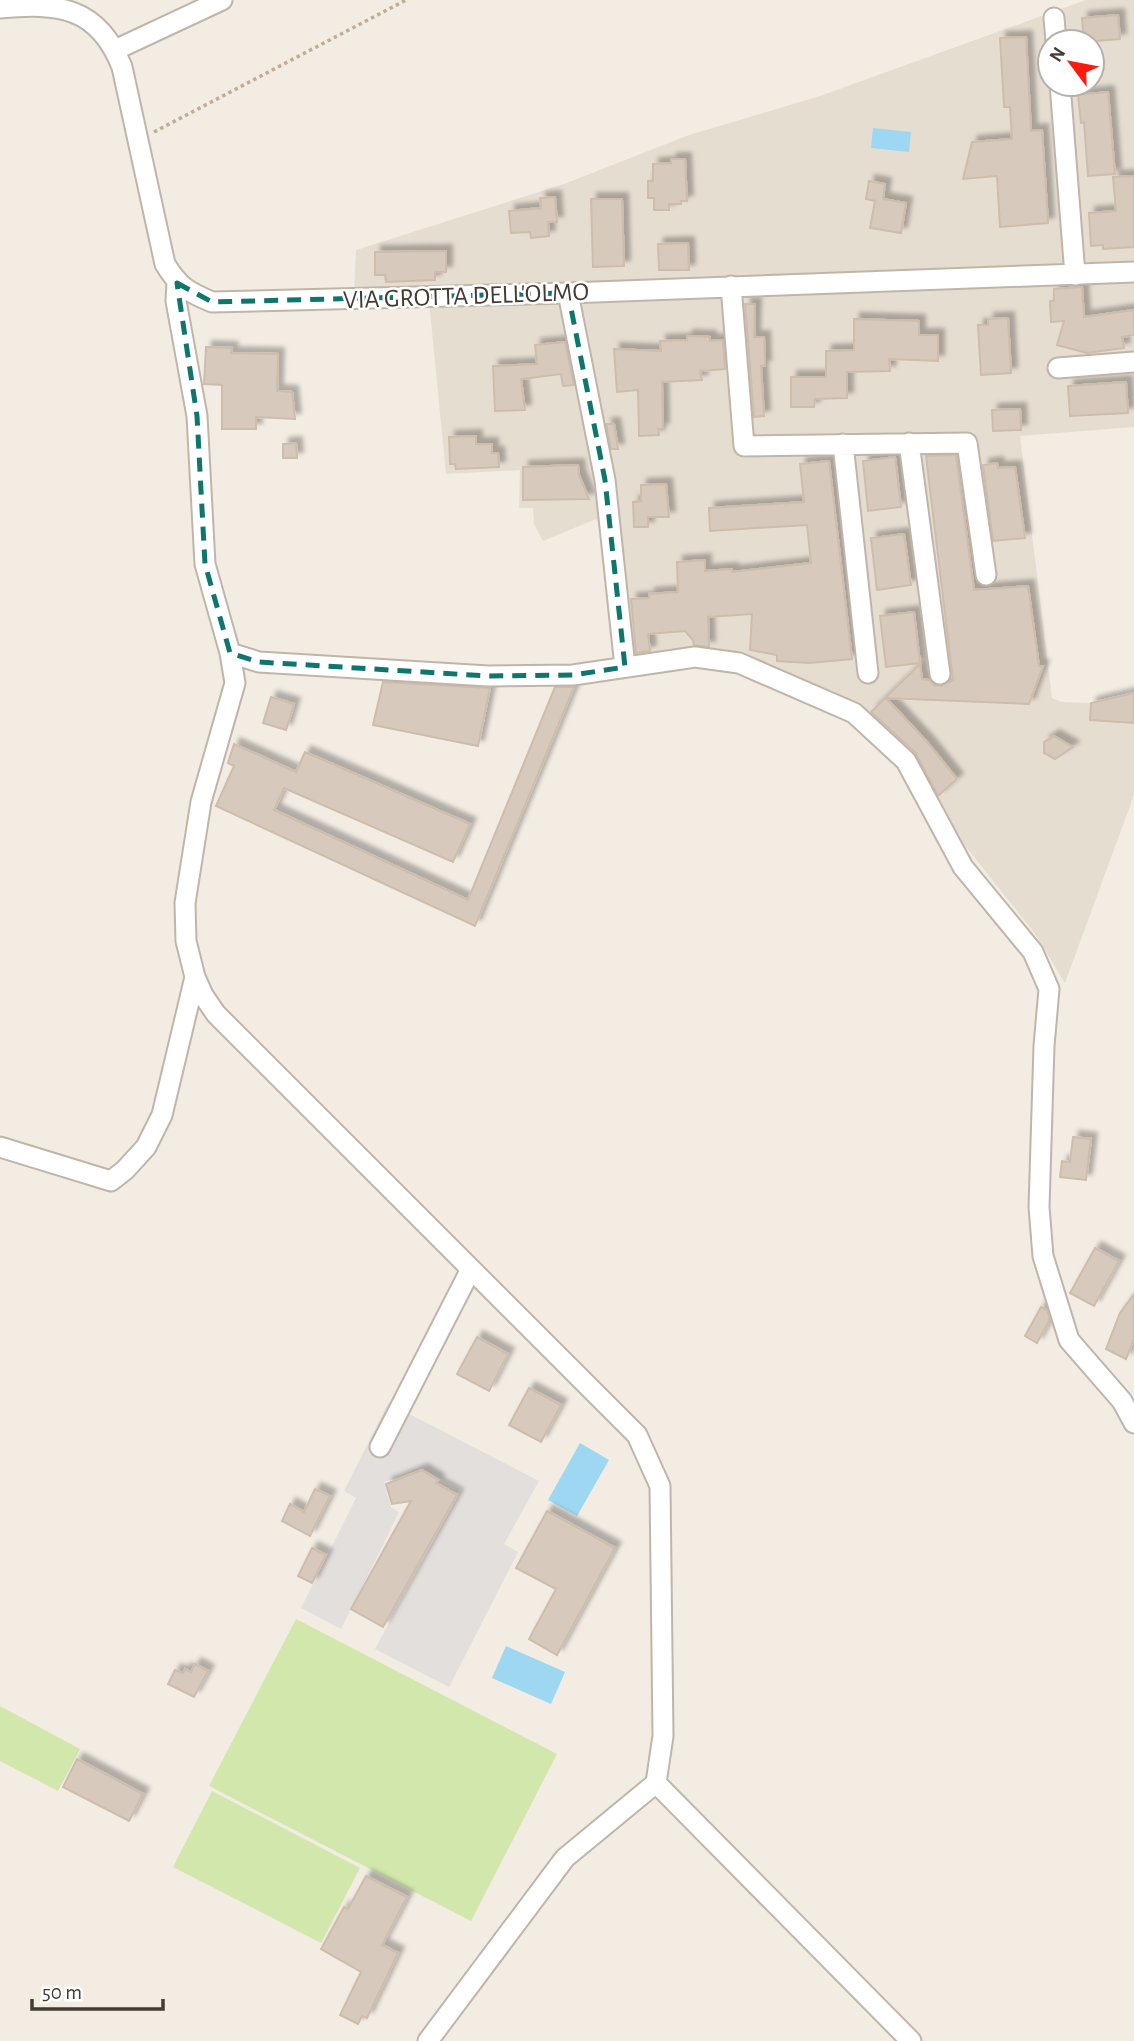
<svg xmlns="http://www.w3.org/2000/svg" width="1134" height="2041" font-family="'Alegreya Sans',sans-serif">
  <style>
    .residential { fill: #e6ddd1; fill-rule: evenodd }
    .green { fill: #d2e7ab }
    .parking { fill: #e2dfdc }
    .water { fill: #9dd7f1 }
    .building { fill: #d7c9bb; stroke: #cebdac; stroke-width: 2; filter: url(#shadow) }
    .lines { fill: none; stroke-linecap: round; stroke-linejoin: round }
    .minor-casing { stroke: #c0b5a9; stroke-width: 23 }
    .path { stroke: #bfad97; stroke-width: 3.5; stroke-dasharray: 3.5 3.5; stroke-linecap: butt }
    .minor { stroke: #fff; stroke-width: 19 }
    .marked { fill: none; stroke: #0f766e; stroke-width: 5; stroke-dasharray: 14 9; stroke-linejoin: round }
    .labels { text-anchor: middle; stroke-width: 5; stroke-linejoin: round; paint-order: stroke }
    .street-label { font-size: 26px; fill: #443c33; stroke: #fff }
  </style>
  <defs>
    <filter id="shadow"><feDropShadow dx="6" dy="-6" stdDeviation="2" flood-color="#0004"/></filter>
  </defs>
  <rect width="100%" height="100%" fill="#f2ece3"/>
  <path class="residential" d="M1086,0H1134V427L1020,436L1052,698L1062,702L1091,703L1134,693V795L1065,983L1033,931L954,832L911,756L870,712L738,655L618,660L607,536L596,519L543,541L534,524L533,508H519L520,470L446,474L428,291L354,292L356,250L564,184L689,135L820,96ZM1050,42H1092V84H1050Z"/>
  <path class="green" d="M296,1619L557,1754L471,1921L209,1786Z
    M0,1706L80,1749L58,1791L0,1761Z
    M212,1791L360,1868L321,1943L173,1867Z"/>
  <path class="parking" d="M388,1403L539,1481L504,1544L518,1552L449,1687L375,1649L462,1489L422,1469L384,1482L391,1507L399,1512L341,1629L301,1608L356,1498L344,1491Z"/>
  <path class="water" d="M873,128L911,132L909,152L871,148Z
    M580,1443L609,1460L577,1516L548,1500Z
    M506,1646L565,1672L551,1704L492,1678Z"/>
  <path class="building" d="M1118,15L1120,39L1084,42L1082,18Z
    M1026,37L1031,131L1042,130L1048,223L1000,227L997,176L963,179L972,142L1012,139L1010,107H1004L1000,38Z
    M1108,92L1115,174L1088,176L1084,122L1081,123L1078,95Z
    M671,159H685L687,201H681V204H669V210H654V198H648V181H653V164L671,163Z
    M1134,176V247L1103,249V245L1091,246L1089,213L1116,211L1113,177Z
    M869,181L885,184L883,199L906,203L901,233L870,228L875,201L866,199Z
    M555,197L557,222H548L549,236L531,238L530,232L511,233L509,211L541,208L540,198Z
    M591,199H622L624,266L593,267Z
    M688,243L689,270H659L658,244Z
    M446,251V272H435V280L386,282L385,275H375V252Z
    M1082,287L1084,317L1134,310V335L1122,337L1124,348L1087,353L1057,345L1064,321L1051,322L1050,301H1054V289Z
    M745,304H755L754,337H764L765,366H761L764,416L754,417Z
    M1008,318L1011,373L981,375L978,325H988V319Z
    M854,319L919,321V335H938V361L889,359L890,371L847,372V398L815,399L814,407H791V377H826V351L854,350Z
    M687,336L710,337V341L723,340L725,369L700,371L702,380L662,382L663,429H658L659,435L639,436L638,390L617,392L614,349L661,351L660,341L687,340Z
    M565,342L574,385L563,386L561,374L521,379L525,410L495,411L493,366L537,364L535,345Z
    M206,347L232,348L231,353L278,354L277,391L292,392L295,419L256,417V429H222V385L204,384Z
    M1126,382L1128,413L1070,416L1068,386Z
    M1020,409L1021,430L993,431L992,410Z
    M606,424H614L618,449H611Z
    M476,436V444H492V453H498L499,467L456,469L455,464H450L449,437Z
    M296,443L297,458H283V444Z
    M956,455L974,590L1028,586L1039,666H1043L1029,704L886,698L928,743L957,779L938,796L915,752L871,712L920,664L922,679L929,680L935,685L941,686L953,680L926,456Z
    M895,457L901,507L868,511L863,461Z
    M829,461L852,659L809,663L777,661V655L750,650L752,614L708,617L709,647L694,645L693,640L685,631L648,634L650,651L636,653L631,599L649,598V594L678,592L677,562L705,560V571L732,569V572L811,563L807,525L710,531L709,508L804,502L800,464Z
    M997,463L998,468L1015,467L1025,538L993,541L983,465Z
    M578,465L579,475L589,499L523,500V467Z
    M666,484L669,517H648V527H634L633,502L641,501V485Z
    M904,534L911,585L877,590L871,538Z
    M914,612L920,663L886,667L880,616Z
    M383,682L490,688L478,746L373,725Z
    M555,687H574L475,926L216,806L234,766L228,763L234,744L296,772L305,752L470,824L453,862L284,788L274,810L468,900Z
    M1134,693V723L1090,720L1091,703Z
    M271,697L294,704L286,730L263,723Z
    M1054,736L1073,747L1055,759L1044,753V742Z
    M1073,1137L1091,1139L1086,1180L1060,1177L1062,1161L1070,1162Z
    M1095,1248L1119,1261L1094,1306L1070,1293Z
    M1134,1294V1338L1126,1359L1106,1349L1120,1313Z
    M1041,1307L1047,1310L1050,1319L1037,1343L1025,1336Z
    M477,1337L508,1354L489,1391L457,1374Z
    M529,1388L561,1405L541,1442L509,1425Z
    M422,1470L438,1480L436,1483L457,1495L383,1627L351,1609L411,1501L392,1504L386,1484Z
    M315,1489L330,1496L310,1536L282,1521L290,1504L304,1512Z
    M547,1511L615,1548L557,1655L529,1639L556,1589L516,1568Z
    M312,1548L326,1555L312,1583L298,1576Z
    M195,1664L208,1671L194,1697L168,1684L175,1670L183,1673L185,1669L191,1672Z
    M77,1759L143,1794L129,1821L63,1787Z
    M366,1876L407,1897L382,1945L398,1953L367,2018L362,2016L358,2024L340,2015L361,1972L321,1949L344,1907L348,1909Z"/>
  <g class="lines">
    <defs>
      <path id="minor" d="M0,8C58,3 98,6 122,67L165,264C179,287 188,292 212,302L568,293L1134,272
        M1054,18L1056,42
        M115,50L222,0
        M1060,84L1075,275
        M177,283L176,301L197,416L205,564L230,653L235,683L201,802L185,903L186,941L195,977L203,995L216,1014L637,1435L660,1486L663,1736L656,1783L565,1858L428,2041
        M731,286L744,446L967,443L986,575
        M568,293L605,480L625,667
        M1058,368L1134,362
        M909,443L940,674
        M843,444L868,673
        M230,653L259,662L488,676L573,675L695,657L739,663L854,713L906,761L963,867L1033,952L1049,989L1044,1046L1039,1207L1043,1256L1069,1340L1122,1401L1134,1423
        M0,1147L111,1181L125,1170L146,1147L162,1115L195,977
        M380,1447L471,1269
        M656,1783L911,2041"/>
    </defs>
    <use href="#minor" class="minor-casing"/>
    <path class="path" d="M154,132L406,0"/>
    <use href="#minor" class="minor"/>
  </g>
  <path class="marked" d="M177,283L212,302L568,293L605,480L625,667L573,675L488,676L259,662L230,653L205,564L197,416Z"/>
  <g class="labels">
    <g class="street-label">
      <text transform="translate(466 295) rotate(-2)" y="9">VIA GROTTA DELL'OLMO</text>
    </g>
  </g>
  <g transform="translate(1071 63) rotate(302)"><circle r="33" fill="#ffffff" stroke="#b4b1ad" stroke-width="2"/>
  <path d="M0-5L12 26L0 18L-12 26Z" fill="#fd1a0f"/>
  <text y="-10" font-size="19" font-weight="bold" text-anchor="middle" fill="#443c33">N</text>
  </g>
  <path d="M32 1999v10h131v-10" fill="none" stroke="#443c33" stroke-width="3.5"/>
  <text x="42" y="1999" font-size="21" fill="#443c33" stroke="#ffffff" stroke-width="5" paint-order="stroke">50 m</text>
</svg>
